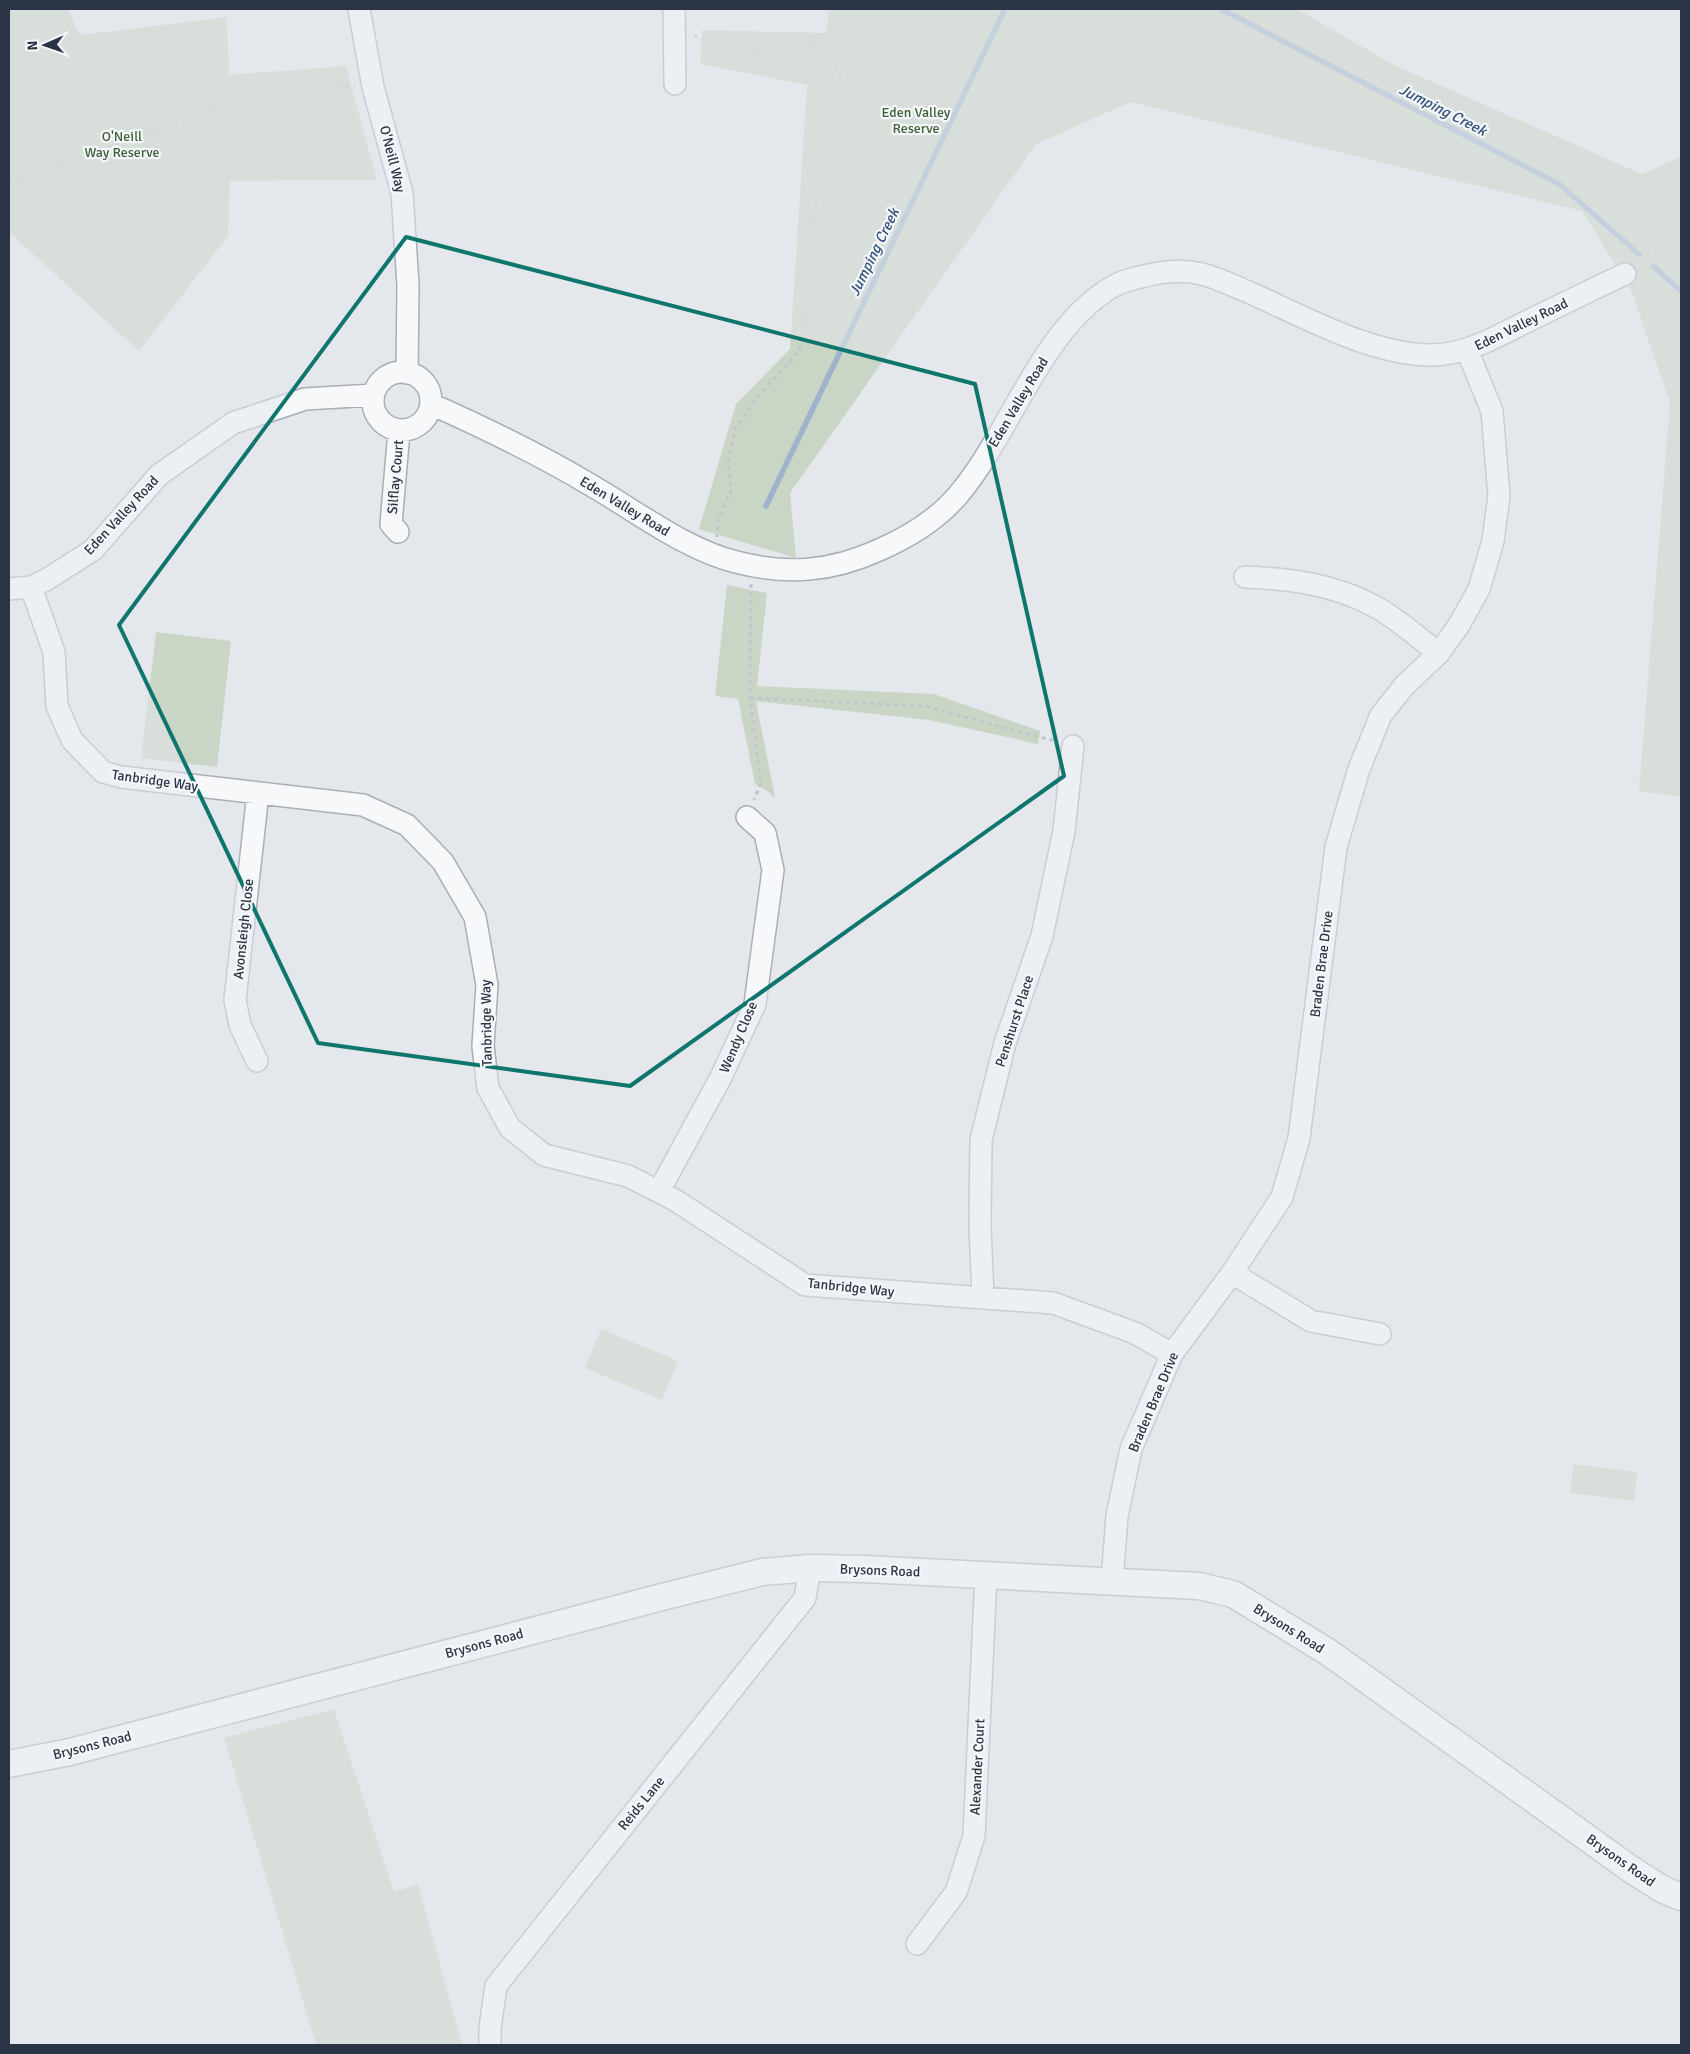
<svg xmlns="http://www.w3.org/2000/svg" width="1690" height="2054" font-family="Signika,sans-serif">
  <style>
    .green { fill: #c9d6c5 }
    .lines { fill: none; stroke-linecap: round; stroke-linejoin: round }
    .stream { stroke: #9fb4cc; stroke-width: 5.5 }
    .minor-casing { stroke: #a9aeb7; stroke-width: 24 }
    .tertiary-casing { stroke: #a9aeb7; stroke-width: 29 }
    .path { stroke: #c2c5cb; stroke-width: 3; stroke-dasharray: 4 4; stroke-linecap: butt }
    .minor { stroke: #f7f8fa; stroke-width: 21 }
    .tertiary { stroke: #f7f8fa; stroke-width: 26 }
    .marked { fill: none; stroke: #0f766e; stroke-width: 4; stroke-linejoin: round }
    .labels { text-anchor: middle; stroke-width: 4.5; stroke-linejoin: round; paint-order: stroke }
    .park-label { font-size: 14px; fill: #3f6138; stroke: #f4f6f9 }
    .street-label { font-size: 14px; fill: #2b3445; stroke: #f4f6f9 }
    .water-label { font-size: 15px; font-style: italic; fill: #34527a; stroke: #f4f6f9 }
  </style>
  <rect width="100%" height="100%" fill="#e4e7ec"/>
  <path class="green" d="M9,9H67L80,35L227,17L229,75L346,66L377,180L230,181L228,236L139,351L9,232Z
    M829,9H1297L1394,65L1642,174L1681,157V797L1639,791L1670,402L1630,288L1582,211L1131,102L1036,144L790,493L796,558L699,529L736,404L790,349L807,85L700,64L702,30L826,33Z
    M727,585L767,593L757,686L934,694L1040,731L1038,744L929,720L756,701L775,798L766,790L755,784L738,699L715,696Z
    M156,632L231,641L217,767L141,758Z
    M601,1329L678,1361L662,1400L585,1368Z
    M1573,1464L1637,1472L1634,1501L1570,1493Z
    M334,1709L394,1892L418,1884L462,2045H316L224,1738Z"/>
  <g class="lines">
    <path class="stream" d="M1221,9L1559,184L1639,254
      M1653,266L1681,291
      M766,506L1005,9"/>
    <defs>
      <path id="minor" d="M359,9L373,87L402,193L408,285L407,373
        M674,9L675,84
        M373 401a29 29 0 1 1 58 0a29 29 0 1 1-58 0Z
        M431,404C487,429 541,455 594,487C637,512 687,550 736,562C787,575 831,572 879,550C909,537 938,519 959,494C1011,432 1041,329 1112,287C1126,279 1144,276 1159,273C1197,266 1219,280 1253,294C1304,317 1375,356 1432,355C1469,354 1497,336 1530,320C1561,305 1593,289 1625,274
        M398,532L391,524L399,431
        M1245,577C1291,579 1333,584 1374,606C1397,618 1418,638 1439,653
        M31,587L54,652L57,706L72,740L103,772L121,777L363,805L407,825L443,862L475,917L487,985L483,1046L488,1088L510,1128L544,1155L628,1176L675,1200L805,1285L1053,1303L1135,1333L1172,1354
        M9,589L31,587L46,580L93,550L159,475L233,423L305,399L373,395
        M257,1061L240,1025L235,1000L258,793
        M659,1191L721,1077L755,1004L773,870L765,833L747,817
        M1232,1273L1311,1321L1380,1334
        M983,1298L980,1227L981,1140L1005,1043L1042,936L1064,831L1073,746
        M1112,1581L1117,1516L1131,1449L1172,1354L1232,1273L1282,1197L1299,1138L1336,847L1359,769L1381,715L1405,685L1439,653L1459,625L1479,589L1493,541L1499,496L1492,411L1467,350
        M917,1944L956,1892L974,1836L986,1575
        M490,2045V2028L496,1986L805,1598L810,1568"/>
      <path id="tertiary" d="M9,1764L70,1752L666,1596L762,1572L810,1568L865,1569L1199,1586L1233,1594L1328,1652L1632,1870L1662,1889L1681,1897"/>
    </defs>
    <use href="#minor" class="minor-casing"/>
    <use href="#tertiary" class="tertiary-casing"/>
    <path class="path" d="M694,35L715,47L764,53L823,42L841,77L846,106L809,229V288L799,352L758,396L735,429L728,461L731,490L718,520L717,537
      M9,183L211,109L337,84L355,86
      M1640,263L1667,248L1681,233
      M1643,280L1653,295L1681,313
      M751,584L750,698L761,783L754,800
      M750,698L924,706L1055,741"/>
    <use href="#minor" class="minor"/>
    <use href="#tertiary" class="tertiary"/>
  </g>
  <path d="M0 0H1690V2054H0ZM406,237L975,384L1064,776L630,1086L318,1043L119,625Z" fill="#e4e7ec" fill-opacity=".55" fill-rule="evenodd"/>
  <path class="marked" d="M406,237L975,384L1064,776L630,1086L318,1043L119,625Z"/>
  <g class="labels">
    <g class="park-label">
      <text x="916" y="117">Eden Valley<tspan x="916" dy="16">Reserve</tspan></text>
      <text x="122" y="141">O'Neill<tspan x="122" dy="16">Way Reserve</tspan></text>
    </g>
    <g class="street-label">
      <text transform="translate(393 159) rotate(76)" y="5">O'Neill Way</text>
      <text transform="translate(1521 324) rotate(-26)" y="5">Eden Valley Road</text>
      <text transform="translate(1018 402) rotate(-59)" y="5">Eden Valley Road</text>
      <text transform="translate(395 477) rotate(-85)" y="5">Silflay Court</text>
      <text transform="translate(625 506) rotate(31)" y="5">Eden Valley Road</text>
      <text transform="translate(121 515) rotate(-47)" y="5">Eden Valley Road</text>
      <text transform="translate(155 780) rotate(8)" y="5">Tanbridge Way</text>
      <text transform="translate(243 929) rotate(-84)" y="5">Avonsleigh Close</text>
      <text transform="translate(1321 964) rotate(-83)" y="5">Braden Brae Drive</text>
      <text transform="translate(1014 1021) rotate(-72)" y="5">Penshurst Place</text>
      <text transform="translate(486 1023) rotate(-91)" y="5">Tanbridge Way</text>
      <text transform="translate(738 1037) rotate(-67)" y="5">Wendy Close</text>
      <text transform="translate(851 1287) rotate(6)" y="5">Tanbridge Way</text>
      <text transform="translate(1153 1402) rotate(-67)" y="5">Braden Brae Drive</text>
      <text transform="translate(880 1570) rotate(2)" y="5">Brysons Road</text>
      <text transform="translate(1289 1628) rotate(32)" y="5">Brysons Road</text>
      <text transform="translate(484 1643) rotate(-15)" y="5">Brysons Road</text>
      <text transform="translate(92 1745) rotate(-14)" y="5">Brysons Road</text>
      <text transform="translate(977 1767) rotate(-87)" y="5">Alexander Court</text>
      <text transform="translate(641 1803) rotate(-51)" y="5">Reids Lane</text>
      <text transform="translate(1621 1860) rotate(35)" y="5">Brysons Road</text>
    </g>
    <g class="water-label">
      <text transform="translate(1443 110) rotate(27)" y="5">Jumping Creek</text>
      <text transform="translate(874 252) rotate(-64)" y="5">Jumping Creek</text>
    </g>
  </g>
  <rect width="1690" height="2054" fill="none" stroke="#2b3445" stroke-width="20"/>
  <g transform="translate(45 45) rotate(268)" stroke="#f4f6f9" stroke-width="4" paint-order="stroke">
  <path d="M0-4L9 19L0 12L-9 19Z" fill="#2b3445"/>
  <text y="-8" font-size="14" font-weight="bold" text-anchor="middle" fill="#2b3445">N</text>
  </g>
</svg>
